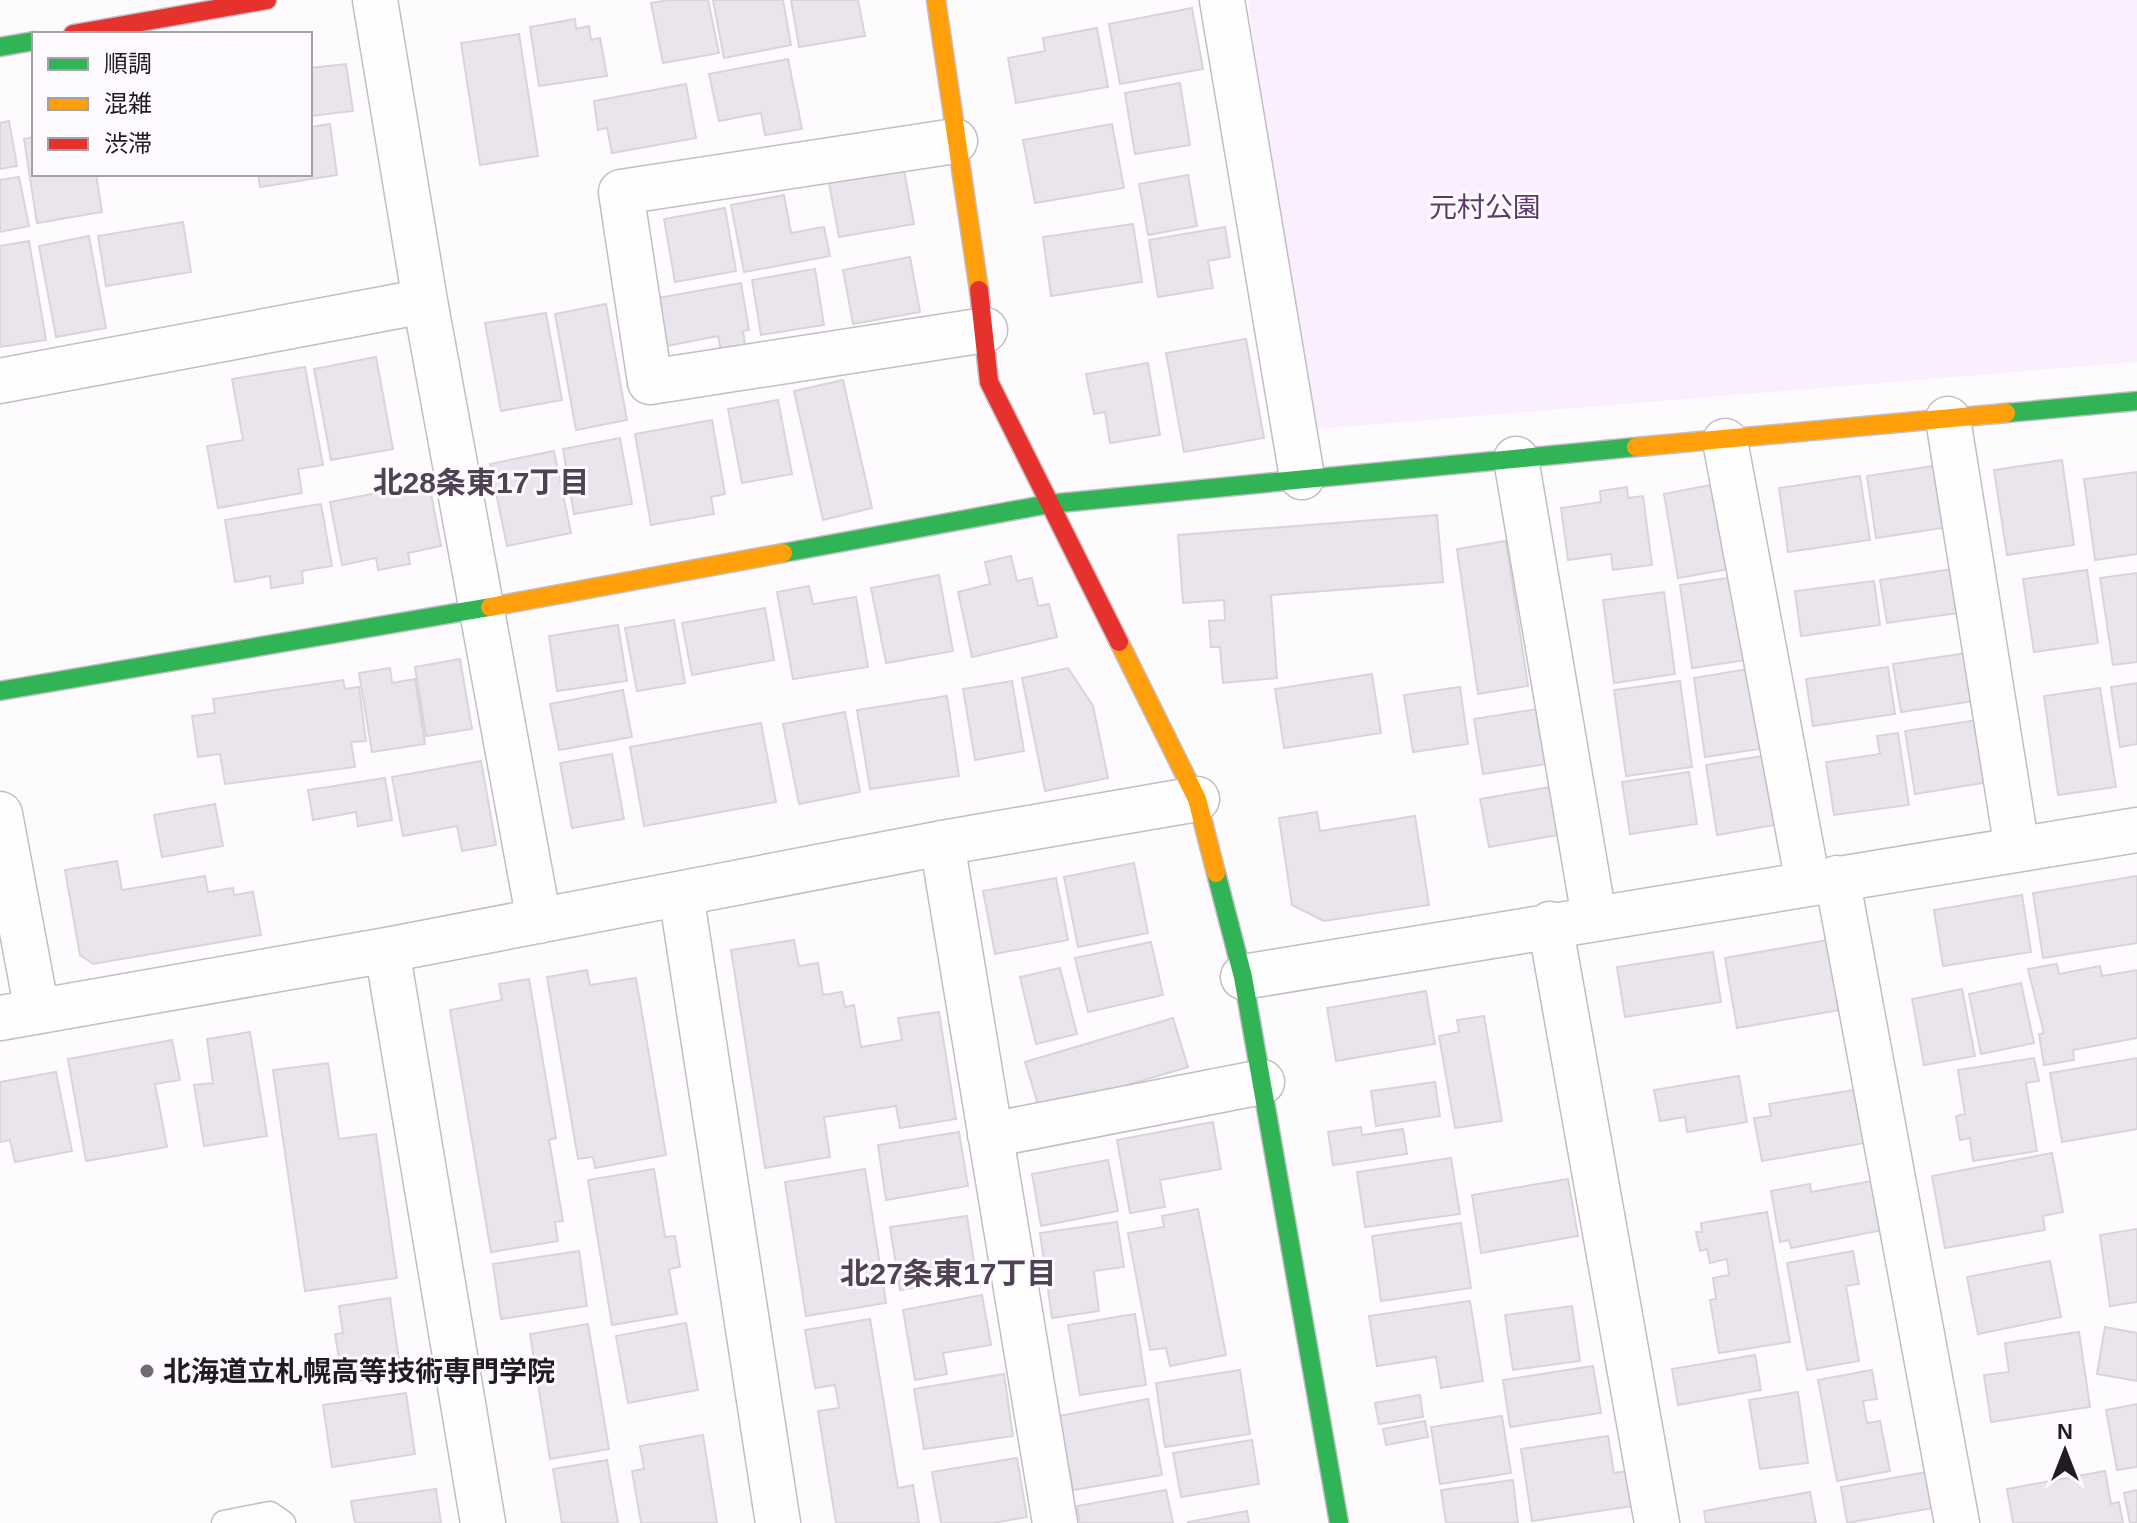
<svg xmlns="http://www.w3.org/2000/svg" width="2137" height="1523" font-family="Helvetica,'Noto Sans JP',sans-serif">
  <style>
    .green { fill: #faefff }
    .building { fill: #eae4ed; stroke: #d8d4d9; stroke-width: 2 }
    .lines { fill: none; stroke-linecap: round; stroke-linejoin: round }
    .lane-casing { stroke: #c2bec3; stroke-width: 27 }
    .street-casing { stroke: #c2bec3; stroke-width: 47 }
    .fast-casing { stroke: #c2bec3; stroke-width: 21 }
    .slow-casing { stroke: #c2bec3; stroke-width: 21 }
    .jam-casing { stroke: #c2bec3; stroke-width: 21 }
    .lane { stroke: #fffeff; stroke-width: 24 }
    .street { stroke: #fffeff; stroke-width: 44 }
    .fast { stroke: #30b455; stroke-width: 18 }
    .slow { stroke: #ff9f0a; stroke-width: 18 }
    .jam { stroke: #e5322d; stroke-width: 18 }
    .poi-dot { fill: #6e6a70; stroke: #fdfaff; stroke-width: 3 }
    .labels { text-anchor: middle; stroke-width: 6; stroke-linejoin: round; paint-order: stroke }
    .park-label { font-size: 28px; fill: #5e396d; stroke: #fdfaff }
    .poi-label { font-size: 28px; font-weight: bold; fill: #211c24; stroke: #fdfaff; text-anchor: start }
    .neighbourhood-label { font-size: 30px; font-weight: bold; fill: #4f4255; stroke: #fdfaff }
  </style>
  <rect width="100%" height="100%" fill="#fdfbfe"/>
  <path class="green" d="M1248,0H2137V362L1306,430Z"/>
  <path class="building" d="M669,0H708L719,53L663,63L651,3Z
    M713,0H783L791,45L724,58Z
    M791,0H858L865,36L799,47Z
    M1192,8L1203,69L1120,84L1109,24Z
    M575,19L576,29L589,26L591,40L600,38L607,76L539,86L530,27Z
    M1097,28L1108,87L1016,103L1008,58L1045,51L1043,38Z
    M519,34L538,156L480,165L461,43Z
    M788,59L802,129L765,135L761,113L719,121L709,74Z
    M346,64L353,111L311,116L310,68Z
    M1180,83L1190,145L1135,154L1125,93Z
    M686,84L696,138L612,153L607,128L598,130L594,101Z
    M9,121L17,166L0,169V123Z
    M330,124L337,175L260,187L258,174H310V127Z
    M1112,124L1124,188L1035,203L1023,140Z
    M34,137V174H96L102,212L37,223L24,139Z
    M903,165L914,224L839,237L828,178Z
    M1188,175L1197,226L1148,235L1139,184Z
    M19,177L29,226L0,232V180Z
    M784,195L791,233L824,227L830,256L744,272L731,205Z
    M725,208L736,271L675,282L664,219Z
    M183,222L191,272L106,286L98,236Z
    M1133,224L1142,282L1051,296L1043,237Z
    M1225,227L1230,257L1208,261L1213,288L1158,297L1149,240Z
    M89,236L106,328L56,337L39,246Z
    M29,241L46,340L0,347V246Z
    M910,257L920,312L853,324L843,270Z
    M815,269L824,325L761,335L752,280Z
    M741,283L749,330L743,331L746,352L722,356L718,336L667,346L658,298Z
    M606,304L627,420L576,430L555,314Z
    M546,313L562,400L501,411L485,323Z
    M1246,339L1264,438L1184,452L1166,353Z
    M376,357L393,449L331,460L314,369Z
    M1148,363L1160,435L1110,443L1105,412L1094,414L1086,374Z
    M305,367L323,465L298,469L302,493L218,508L207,446L243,440L232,379Z
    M843,380L872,508L823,520L794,391Z
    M778,400L792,474L742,483L728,409Z
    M712,420L725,494L711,497L714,514L651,525L635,434Z
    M620,438L632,504L574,514L563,449Z
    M554,451L571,533L507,546L490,464Z
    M2062,460L2074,545L2007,555L1994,470Z
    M1940,465L1949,527L1876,538L1867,476Z
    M2137,472V554L2095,560L2084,479Z
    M1860,476L1870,540L1788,552L1779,488Z
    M429,483L441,546L408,553L410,564L378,570L376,558L342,565L330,502Z
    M1721,483L1735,568L1678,578L1664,494Z
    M1627,487L1628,498L1643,496L1652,565L1613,570L1611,554L1568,560L1561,508L1601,502L1600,491Z
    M321,504L332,566L302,571L303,583L271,588L270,576L235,582L225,520Z
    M1437,515L1443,582L1271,595L1277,678L1223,683L1220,647H1211L1209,621L1225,620L1224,600L1183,603L1178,535Z
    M1506,541L1528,686L1478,694L1457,549Z
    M1011,556L1017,581L1032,578L1038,606L1049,604L1057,637L972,657L958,592L990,584L985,562Z
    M1952,569L1959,613L1887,623L1880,580Z
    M2087,570L2098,643L2034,652L2023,579Z
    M2137,573V662L2113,665L2100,578Z
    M939,575L953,651L886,663L871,588Z
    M1734,577L1747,660L1692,668L1680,585Z
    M1874,581L1880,625L1801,636L1795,591Z
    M809,586L813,604L856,597L868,667L793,679L777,592Z
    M1664,592L1675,674L1614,683L1603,600Z
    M765,608L774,660L692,675L682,623Z
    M674,620L685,683L637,691L625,628Z
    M618,625L627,681L557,691L549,636Z
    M1967,653L1974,701L1901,712L1893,664Z
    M460,659L472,729L426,736L415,667Z
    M1888,667L1895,714L1813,726L1806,679Z
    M390,668L392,683L415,679L425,744L372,752L359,673Z
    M1068,668L1093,706L1108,778L1045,791L1022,678Z
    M1754,668L1766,748L1705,757L1694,678Z
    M1372,674L1381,733L1284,748L1275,689Z
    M343,680L345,689L359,687L366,741L351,742L355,767L225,784L220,754L198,757L192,716L215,713L213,699Z
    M1012,681L1024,751L975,760L963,689Z
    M1680,681L1692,767L1626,776L1614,690Z
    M2137,683V744L2120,747L2111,687Z
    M1460,687L1468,744L1413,752L1404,695Z
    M2100,688L2116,787L2058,795L2044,696Z
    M623,690L632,737L559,750L550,704Z
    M947,696L959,776L870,789L857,710Z
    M1544,708L1553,763L1483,774L1474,719Z
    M845,712L860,792L799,804L783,724Z
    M1978,720L1989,782L1915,794L1905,731Z
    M761,723L776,802L644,826L630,747Z
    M1898,733L1909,805L1834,815L1826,762L1880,754L1877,736Z
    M612,754L624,819L572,828L560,763Z
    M1775,754L1786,823L1717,835L1706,765Z
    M481,761L496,845L462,851L457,826L403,836L392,777Z
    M1689,772L1697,824L1630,834L1622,782Z
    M385,778L392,820L358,826L356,812L313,820L308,790Z
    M1550,787L1558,835L1489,847L1480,799Z
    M215,804L223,846L162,857L154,815Z
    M1317,812L1320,831L1415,816L1429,905L1324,921L1292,905L1279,818Z
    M117,861L122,890L205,876L208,892L233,888L234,895L253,892L261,935L93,964L80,955L65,870Z
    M1134,863L1148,933L1078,947L1064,877Z
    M2137,876V943L2043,958L2033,893Z
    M1056,878L1068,940L995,954L983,891Z
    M2022,895L2031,952L1943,966L1934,910Z
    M794,940L799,966L818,963L823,995L842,992L845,1007L854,1005L861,1047L902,1040L898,1018L939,1012L956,1119L900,1128L896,1106L824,1117L830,1157L765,1168L731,950Z
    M1828,940L1840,1010L1737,1028L1725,958Z
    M1151,942L1163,995L1088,1012L1075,958Z
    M1713,952L1721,1002L1625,1017L1617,967Z
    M2057,964L2059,974L2100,966L2102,976L2137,970V1038L2073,1050L2074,1060L2044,1065L2039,1034L2044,1033L2028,969Z
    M1060,968L1077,1034L1036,1044L1020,977Z
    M587,970L590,985L636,978L666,1155L595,1168L593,1157L578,1159L547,977Z
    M529,979L556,1138L549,1140L563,1221L555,1222L558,1241L491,1252L450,1010L502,1000L499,984Z
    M2021,983L2034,1043L1981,1054L1969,994Z
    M1962,989L1975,1056L1924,1065L1912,999Z
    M1426,991L1435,1044L1336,1061L1327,1008Z
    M1484,1016L1502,1121L1455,1128L1439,1036L1459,1032L1457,1020Z
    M1173,1018L1188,1067L1040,1111L1025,1062Z
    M250,1032L267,1136L204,1146L194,1085L213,1083L207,1039Z
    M172,1040L180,1080L155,1084L167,1147L86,1161L68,1059Z
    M2034,1058L2039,1081L2026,1083L2037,1151L1973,1161L1970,1138L1960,1140L1956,1116L1965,1114L1958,1070Z
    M2137,1058V1129L2062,1142L2050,1073Z
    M328,1063L339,1139L376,1134L397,1278L305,1291L273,1070Z
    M56,1072L72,1151L15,1162L10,1140L0,1142V1082Z
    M1739,1076L1747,1122L1687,1132L1685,1117L1660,1121L1654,1090Z
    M1435,1082L1440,1116L1376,1126L1371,1091Z
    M1860,1089L1870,1142L1762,1161L1754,1118L1771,1116L1769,1104Z
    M1213,1122L1221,1169L1160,1180L1165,1207L1130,1213L1117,1140Z
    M1361,1127L1362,1135L1403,1129L1407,1154L1333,1165L1328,1132Z
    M959,1132L968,1186L886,1200L878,1145Z
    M2052,1153L2063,1212L2043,1216L2045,1230L1945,1248L1932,1176Z
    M1451,1158L1460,1214L1365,1227L1357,1172Z
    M1108,1160L1118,1211L1041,1226L1032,1174Z
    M654,1169L665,1237L675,1236L680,1267L669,1269L677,1314L612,1325L588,1180Z
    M865,1169L886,1303L806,1316L785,1182Z
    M1568,1179L1578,1236L1481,1253L1472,1195Z
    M1878,1180L1888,1229L1791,1248L1789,1240L1780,1242L1771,1191L1810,1184L1811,1192Z
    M1198,1209L1226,1355L1170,1366L1166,1348L1150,1350L1128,1233L1164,1227L1162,1216Z
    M1767,1212L1790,1342L1719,1353L1710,1300L1716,1299L1713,1278L1729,1275L1727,1259L1710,1263L1707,1249L1700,1251L1696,1232H1702L1701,1223Z
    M967,1216L975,1269L935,1276L937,1284L900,1290L890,1227Z
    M1117,1222L1124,1267L1094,1271L1099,1311L1052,1318L1040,1233Z
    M1461,1223L1471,1288L1381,1301L1372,1236Z
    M2137,1229V1302L2110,1306L2100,1235Z
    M579,1251L587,1306L501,1319L493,1264Z
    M1853,1251L1859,1284L1846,1286L1859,1361L1807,1370L1787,1263Z
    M2050,1261L2061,1317L1978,1334L1967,1277Z
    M982,1295L991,1345L943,1353L947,1374L915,1380L903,1310Z
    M390,1298L401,1374L351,1382L348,1364L340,1365L335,1334L343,1333L339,1306Z
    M1470,1301L1483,1381L1441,1388L1436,1357L1377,1366L1369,1316Z
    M1572,1306L1580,1361L1513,1370L1505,1315Z
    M1135,1314L1146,1385L1080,1395L1068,1325Z
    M870,1319L898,1488L913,1485L919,1523H836L818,1411L839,1408L835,1385L815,1388L805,1330Z
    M686,1323L698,1390L628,1403L616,1336Z
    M588,1324L609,1449L550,1459L530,1334Z
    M2105,1327L2137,1333V1381L2097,1374Z
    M2079,1332L2090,1407L1991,1422L1984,1375L2009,1372L2005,1343Z
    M1755,1355L1761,1390L1678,1405L1672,1369Z
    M1593,1366L1601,1413L1510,1427L1503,1380Z
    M1240,1370L1250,1434L1165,1447L1156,1383Z
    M1872,1370L1877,1399L1863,1401L1867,1423L1880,1421L1890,1471L1837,1481L1818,1380Z
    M1004,1374L1013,1436L924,1449L914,1389Z
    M1798,1392L1808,1463L1760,1469L1749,1400Z
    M406,1393L415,1454L332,1467L323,1405Z
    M1420,1395L1423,1417L1379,1424L1375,1403Z
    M1148,1399L1162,1475L1073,1490L1059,1416Z
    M2137,1404V1467L2117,1470L2106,1410Z
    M1502,1416L1511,1473L1440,1484L1431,1427Z
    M1425,1421L1428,1437L1386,1445L1383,1429Z
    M703,1435L717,1523H641L632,1471L644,1469L640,1446Z
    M1608,1436L1614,1473L1628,1471L1633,1506L1532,1521L1521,1449Z
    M1252,1440L1259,1484L1181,1497L1173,1453Z
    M1017,1458L1027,1517L993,1523H941L932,1472Z
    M607,1460L618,1523H562L553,1469Z
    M1933,1471L1939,1507L1847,1523L1841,1487Z
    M2105,1471L2111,1504L2119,1502L2123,1523H2013L2007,1489Z
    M1513,1480L1518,1523H1446L1441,1490Z
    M436,1489L441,1523H355L351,1501Z
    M1166,1490L1173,1523H1080L1077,1506Z
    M2137,1490V1523H2130L2124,1493Z
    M1810,1492L1816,1523H1706L1704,1511Z
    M1247,1511L1249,1523H1188V1522Z"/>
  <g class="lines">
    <defs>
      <path id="lane" d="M224,1523L270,1514L283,1523"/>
      <path id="street" d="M375,0L425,301L539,921
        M1222,0L1302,477
        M955,141L621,192L650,382L985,330
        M0,381L425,301
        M1948,419L2017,849
        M1725,441L1808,883
        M1516,459L1594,917
        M0,814L37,1011
        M942,843L1055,1523
        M1837,878L1957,1523
        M681,894L778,1523
        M1550,924L1657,1523
        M387,950L483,1523
        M1243,977L2137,830
        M0,1018L387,950L942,843L1197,799
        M990,1135L1262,1082"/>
      <path id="fast" d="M0,47L34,41
        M2006,413L2137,401
        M783,553L1049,504L1636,447
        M0,691L490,607
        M1216,873L1243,977L1339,1523"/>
      <path id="slow" d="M936,0L979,290
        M1636,447L2006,413
        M490,607L783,553
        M1119,642L1197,799L1216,873"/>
      <path id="jam" d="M73,34L267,0
        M979,290L989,382L1119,642"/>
    </defs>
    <use href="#lane" class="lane-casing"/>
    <use href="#street" class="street-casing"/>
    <use href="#fast" class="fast-casing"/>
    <use href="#slow" class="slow-casing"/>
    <use href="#jam" class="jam-casing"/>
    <use href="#lane" class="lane"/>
    <use href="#street" class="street"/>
    <use href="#fast" class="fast"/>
    <use href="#slow" class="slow"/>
    <use href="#jam" class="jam"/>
  </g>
  <circle class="poi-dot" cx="147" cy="1371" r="8"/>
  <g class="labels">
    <g class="park-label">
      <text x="1485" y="217">元村公園</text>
    </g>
    <g class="poi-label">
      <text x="163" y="1381">北海道立札幌高等技術専門学院</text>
    </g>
    <g class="neighbourhood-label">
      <text x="481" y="493">北28条東17丁目</text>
      <text x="948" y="1284">北27条東17丁目</text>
    </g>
  </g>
  <rect x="32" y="32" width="280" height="144" fill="#fdfaff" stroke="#a5a1a7" stroke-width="2"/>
  <rect x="48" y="58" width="40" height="12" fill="#30b455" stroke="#a5a1a7" stroke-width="2"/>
  <text x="104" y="72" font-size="24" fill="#211c24">順調</text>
  <rect x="48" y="98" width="40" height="12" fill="#ff9f0a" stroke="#a5a1a7" stroke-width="2"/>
  <text x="104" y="112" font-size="24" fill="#211c24">混雑</text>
  <rect x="48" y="138" width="40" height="12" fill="#e5322d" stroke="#a5a1a7" stroke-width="2"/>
  <text x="104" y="152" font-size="24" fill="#211c24">渋滞</text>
  <g transform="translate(2065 1451)" stroke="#fdfaff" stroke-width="6" paint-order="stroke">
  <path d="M0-6L14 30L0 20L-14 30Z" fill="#211c24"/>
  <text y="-12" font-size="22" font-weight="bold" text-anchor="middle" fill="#211c24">N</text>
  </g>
</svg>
